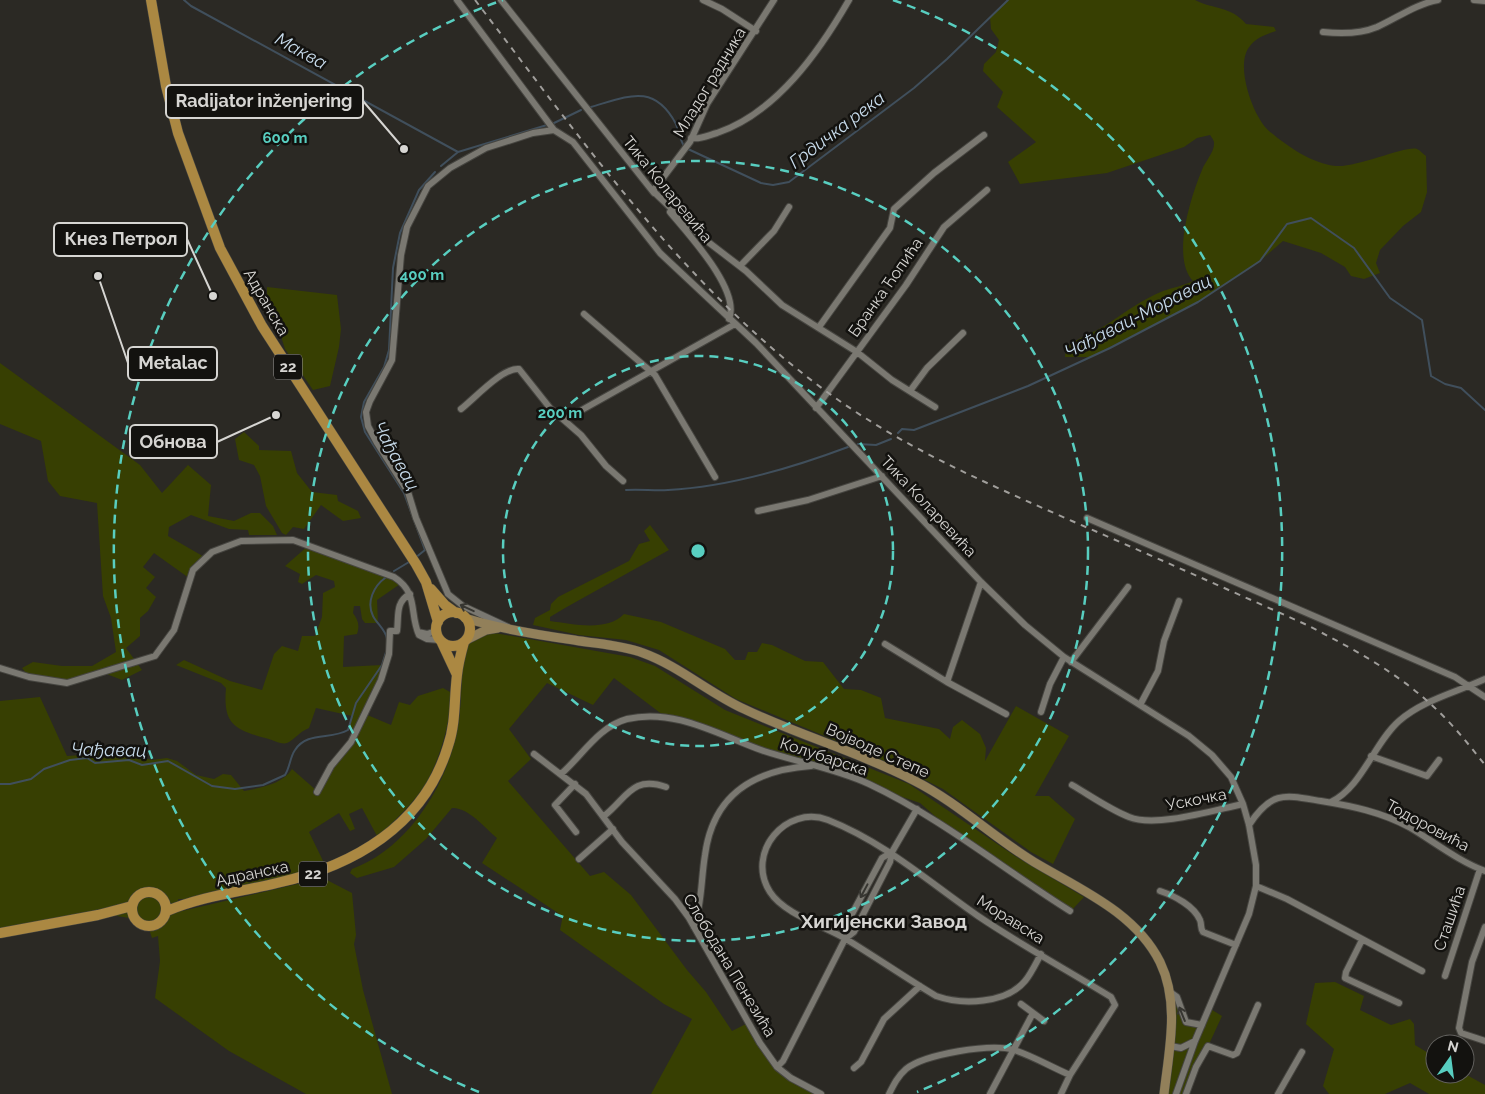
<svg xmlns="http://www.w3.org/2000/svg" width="1485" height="1094" font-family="Raleway,sans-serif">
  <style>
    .green { fill: #373f02 }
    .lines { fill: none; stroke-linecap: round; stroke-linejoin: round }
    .stream { stroke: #404f5c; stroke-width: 2 }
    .street-casing { stroke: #464540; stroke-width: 8 }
    .secondary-casing { stroke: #464540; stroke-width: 10 }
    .primary-casing { stroke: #464540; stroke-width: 11 }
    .street { stroke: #7a7871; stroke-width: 6 }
    .secondary { stroke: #92805a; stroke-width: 9 }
    .primary { stroke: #ab8842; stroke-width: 10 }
    .rail { stroke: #a09e9b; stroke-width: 2; stroke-dasharray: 6 6; stroke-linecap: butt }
    .oneway { stroke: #373631 }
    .ring { fill: none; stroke: #58cec0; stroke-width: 2.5; stroke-dasharray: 9 6 }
    .labels { text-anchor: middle; stroke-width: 5; stroke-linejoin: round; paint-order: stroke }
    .shield { fill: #13120f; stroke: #9c9a98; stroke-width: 1 }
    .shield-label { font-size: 15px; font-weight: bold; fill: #d6d5d2 }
    .street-label { font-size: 16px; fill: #d6d5d2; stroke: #13120f }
    .water-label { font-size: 18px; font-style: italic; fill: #c8dcec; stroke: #13120f }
    .quarter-label { font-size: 19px; font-weight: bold; fill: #d6d5d2; stroke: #13120f }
    .centre { fill: #58cec0; stroke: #13120f; stroke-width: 2.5 }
    .ring-label { font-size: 15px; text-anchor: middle; font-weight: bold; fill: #58cec0; stroke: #13120f; stroke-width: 5; stroke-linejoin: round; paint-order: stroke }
    .leader { fill: none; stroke: #d6d5d2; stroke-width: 2 }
    .callout-dot { fill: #d6d5d2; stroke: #13120f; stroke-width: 2 }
    .callout { fill: #13120f; stroke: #d6d5d2; stroke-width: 2 }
    .callout-label { font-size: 18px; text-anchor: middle; font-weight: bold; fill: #d6d5d2 }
  </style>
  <rect width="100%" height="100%" fill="#2b2924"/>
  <path class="green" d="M1008,0H1195C1215,10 1231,6 1246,24L1274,27L1276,31C1267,34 1256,38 1250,46C1234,64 1253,117 1269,131C1287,146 1312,164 1336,166C1356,168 1407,145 1417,149C1420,150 1423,154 1426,156L1427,192L1421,212L1403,226L1380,250L1376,263L1380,273L1364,279L1351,276L1345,267L1321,253L1283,241L1260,261L1198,302L1090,357H1065L1066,348C1078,337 1092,334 1106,325C1124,313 1143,299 1163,291C1174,287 1183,286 1193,281C1171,258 1191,196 1202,170C1205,161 1215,152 1214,142C1214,141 1211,136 1210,135L1197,138L1184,147L1107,173L1020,184L1008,162L1036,142L997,107L1003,92L983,71L984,64L996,52L999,40L991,29L990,17Z
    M267,287L337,295L341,329L339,347L330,386L313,390L285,349L278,327L267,306Z
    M0,363L140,465L162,493L188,465L211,485L208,516L234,521L251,513H260L273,526L277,535H249L248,530L229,529L191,515L169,527L168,536L206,558L189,578L154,553L143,567L155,577L146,588L156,597L148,611L140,618V636L126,648L142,670L122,680L104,673L67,683L29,677L22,668L33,662L62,666H92L116,652L111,618L103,596L97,503L60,496L48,481L41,441L0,424Z
    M244,432L259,446V450L291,451L297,473L312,492L337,495L338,501L358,511L361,518L343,521L321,505L304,529L293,527L286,535L282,533L266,506L260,476L254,465L239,460L235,439Z
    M650,525L669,550L565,608L550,617V621C573,624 607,632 624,614L661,622L725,649L735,660H745L748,652H757L762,643L772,645L805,661L823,662L844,689L861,690L881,698L885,718L939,729L950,739L953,727L962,720L980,734L986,748L985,761L1016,706L1069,736L1035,796H1049L1075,819L1053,864L1031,852L943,789L901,768L736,699L659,650L626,640L579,635L533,625L535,618L550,610L551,604L558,597L629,561L639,544L650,541L644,531Z
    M308,546L403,582L377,600L378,623H365L362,619L360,606H354L353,613C358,620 360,625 357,634L344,636L343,667L382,665L386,668L365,714L391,725L399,702L410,705L418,696L443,688L450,692C453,719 437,769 421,791C410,806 397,818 384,831L377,836L362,808L349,814L355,829L350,831L339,813L309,832L327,869L202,899H178L179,906L167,909L160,895C143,884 127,901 135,919L111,915L0,933V701L40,697L67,756L82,755L89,748L101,751L106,758L125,754L152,760L167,758L177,761L196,775L214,779L223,774L231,775L244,791C260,788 283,784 292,769L317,791L358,727L348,730L352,716L316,708L309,728C299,732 294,740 287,743C281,745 271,739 265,738C233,729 223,723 226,688L221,683L176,665L184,660L230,681L262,690L274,654L282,646L298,651L302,636H315L322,617L323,593L335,587L334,581L316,575L302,584L298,582L300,574L285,566Z
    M489,632L630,657L655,666L725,710L909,784L1015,856L1084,897L1071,911L951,830L920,803L663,715L614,678L593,705L547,683L509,729L531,759L508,781L590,876L604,872L631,895L687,970L706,992L732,1031L750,1022L778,1065L798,1080L826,1094H651L692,1019L664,1004L560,930L562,920L561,915L482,863L497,838C485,828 468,807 452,808L426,839L394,867L357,878L350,873L352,869C409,848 448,784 458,726C463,698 460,670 466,643Z
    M323,878L352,893L356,935L354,944L363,990L392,1094H306L229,1051L155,998L160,961L158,936L152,938L148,926L159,923L165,915Z
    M136 909a14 14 0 1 1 28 0a14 14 0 1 1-28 0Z
    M1335,982L1364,996L1360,1010L1391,1025L1410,1019L1414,1024L1415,1045L1435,1057V1074H1465L1485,1085V1094H1429L1410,1083L1385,1094H1329L1323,1086L1334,1049L1306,1024L1315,983Z
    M1173,993L1183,1019L1202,1025L1209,1008L1222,1016L1186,1094H1164Z"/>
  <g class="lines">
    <path class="stream" d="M184,0L191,6L458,152
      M591,107C629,96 654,83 676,124C679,131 680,140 684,146
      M552,124L581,110
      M688,149L761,183L773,185L789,182L914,88L947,59L1008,0
      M441,166L458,152L547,125
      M898,433L902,429L914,430L1028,386L1110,348L1198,302L1260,261L1287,224L1311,218L1354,248L1390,298L1422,320L1431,376L1445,384L1461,388L1485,410
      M858,444L876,445L891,439
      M626,490C641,489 655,491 668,490C727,487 792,468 848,447
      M415,558L425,550L404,493L365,432L361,417L364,402L384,367L389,350L393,268L400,233L419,190L435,172
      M394,571L409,562
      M385,578C374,586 366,602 373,616C377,624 386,630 387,639
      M0,784H10L31,779L44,769L70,760L87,758L95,763L129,760L142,765L168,761L212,786L235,789L263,785L285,775C290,767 290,757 295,750C307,731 331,740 348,730L356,703L382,665L386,652"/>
    <defs>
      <path id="street" d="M457,0L554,130
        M501,0L654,193
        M703,0L722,9L756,31
        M774,0L707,104L690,142L653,191L699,235L746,271L782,305L857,352L892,380L935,407
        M1474,0L1485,1
        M1323,32C1341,34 1360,34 1377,27C1397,18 1416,4 1438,0
        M691,138C700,140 709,135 717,133C776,113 819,52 849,0
        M670,212C688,234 741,290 729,319
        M740,266L774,231L789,207
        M584,314L655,375L715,477
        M819,327L890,228L894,209L934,173L984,135
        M910,391L927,368L963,333
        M816,408L906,285L944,227L987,190
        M461,409C474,399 503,367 519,369L550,408L581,435L606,466L623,481
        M564,420L735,324
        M758,511L808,500L882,476
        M1087,518L1455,677L1485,697
        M508,627L463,606L448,594L416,518L408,492L377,443L368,426L366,412L370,401L392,360L401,255L407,227L428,186L450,168L486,148L533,133L554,130L573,142L660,253L756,343L981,582L1025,625L1064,657L1189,736L1212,755L1231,777L1243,804L1249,825L1256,865V886L1249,914L1195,1041L1176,1094
        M418,632L427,634L436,631
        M885,644L947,682L981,582
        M1071,662L1128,587
        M0,668L29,677L67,683L155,656L174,630L193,570L212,552L241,541L293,540L394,577C419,593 409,613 419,635L427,639L440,640
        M947,682L1006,714
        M1140,705L1158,671L1164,641L1179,601
        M1041,712L1050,684L1064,657
        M534,754L586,794L622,842L675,899L689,918L760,1043L777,1067L791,1078L821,1094
        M1371,756L1427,776L1439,760
        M561,774C582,756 598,727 627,719C674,708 717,734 761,750C796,762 835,768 869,784C941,818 1003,869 1070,911
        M575,784L555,805L576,832
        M1072,785C1091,796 1109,809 1129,817C1156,828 1214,810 1243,804
        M317,792L331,766L351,742L381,680L389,654L390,631H397C399,616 395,602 410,594
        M1331,802C1362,787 1374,743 1399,721C1423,700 1457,692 1485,679
        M604,816C627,798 632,775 666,787
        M1249,825C1272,790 1285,795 1321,801C1352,806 1381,812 1409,827C1433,841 1458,861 1485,871
        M579,859L613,829
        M1256,886L1287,899L1422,971
        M1160,891C1175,896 1194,906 1200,920C1202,925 1200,928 1203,932L1236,945
        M694,927C702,904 701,879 705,855C713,795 753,770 811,766
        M1485,927L1472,962L1459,1028L1461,1033L1485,1041
        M845,939V927L882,858L892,852
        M1362,940L1346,972L1345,978L1399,1003
        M1041,954C1036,963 1031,974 1025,981C1006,1004 962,1005 936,996C906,978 877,958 846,939C824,926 784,914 770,892C745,853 786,804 828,820C884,842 929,882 978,916C1021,945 1067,970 1111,997L1115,1005L1070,1075L1061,1094
        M1445,976L1480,869
        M1170,992L1177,997L1186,1022L1202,1025
        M1021,1004L1044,1021
        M1170,1046L1181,1048L1195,1041
        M777,1067L783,1061L845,939L854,932L890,862L892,852L917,809
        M854,1068L861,1062L884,1019L920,986
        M889,1094C894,1084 898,1076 906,1069C925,1054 991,1043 1014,1050C1033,1056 1051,1067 1070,1075
        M990,1094L1033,1013
        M1186,1094L1196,1067L1208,1046L1233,1055L1237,1053L1258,1005
        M1278,1094L1302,1052"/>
      <path id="secondary" d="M465,618C500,629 538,635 574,640C597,644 621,645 643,653C679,666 709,693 744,709C800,736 860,752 915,781C958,803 993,837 1034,862C1079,889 1135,912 1160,962C1180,1003 1169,1050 1164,1094
        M466,640L486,630L498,628"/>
      <path id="primary" d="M151,0L166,86L178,133L220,248L262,326L416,564L426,582L438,622
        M431,589L445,605L456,613
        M436 629a17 17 0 1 1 34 0a17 17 0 1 1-34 0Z
        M442,643L457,675
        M132 909a17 17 0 1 1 34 0a17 17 0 1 1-34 0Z
        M167,911C202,896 240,892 277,883C353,866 424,826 448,746C456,723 454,699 457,675C458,664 461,653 464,642
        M0,933L98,915L132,906"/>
    </defs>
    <use href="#street" class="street-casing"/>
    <use href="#secondary" class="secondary-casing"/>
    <use href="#primary" class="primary-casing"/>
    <use href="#street" class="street"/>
    <use href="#secondary" class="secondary"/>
    <use href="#primary" class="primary"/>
    <path class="rail" d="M475,0C581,138 681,284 823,389C901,447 984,482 1072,521C1150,555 1229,590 1307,625C1353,649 1399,673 1437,710C1455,727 1470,746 1485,765"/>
  </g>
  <defs><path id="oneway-shaft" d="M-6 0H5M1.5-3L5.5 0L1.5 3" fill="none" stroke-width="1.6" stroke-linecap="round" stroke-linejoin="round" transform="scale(1.25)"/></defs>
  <g class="oneway">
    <use href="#oneway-shaft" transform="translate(467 608) rotate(-155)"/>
    <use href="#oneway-shaft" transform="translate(864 891) rotate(118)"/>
    <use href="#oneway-shaft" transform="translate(1182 1014) rotate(-112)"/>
  </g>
  <g class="ring">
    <circle cx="698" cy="551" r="195"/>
    <circle cx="698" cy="551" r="390"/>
    <path d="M479 1092A584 584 0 0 1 503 0M893 0A584 584 0 0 1 917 1092"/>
  </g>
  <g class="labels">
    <g class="shield">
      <rect x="274" y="354.5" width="28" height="25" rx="4"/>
      <rect x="299" y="861.5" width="28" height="25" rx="4"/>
    </g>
    <g class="shield-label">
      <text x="288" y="372">22</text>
      <text x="313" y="879">22</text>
    </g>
    <g class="street-label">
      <text transform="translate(709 82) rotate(-59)" y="6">Младог радника</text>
      <text transform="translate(668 189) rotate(51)" y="6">Тика Коларевића</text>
      <text transform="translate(885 287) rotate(-55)" y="6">Бранка Ћопића</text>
      <text transform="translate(267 302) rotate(60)" y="6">Адранска</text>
      <text transform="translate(929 506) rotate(47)" y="6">Тика Коларевића</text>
      <text transform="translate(878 750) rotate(24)" y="6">Војводе Степе</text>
      <text transform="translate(824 756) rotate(18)" y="6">Колубарска</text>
      <text transform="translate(1196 799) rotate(-11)" y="6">Ускочка</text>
      <text transform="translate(1428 825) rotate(28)" y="6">Тодоровића</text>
      <text transform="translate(252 873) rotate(-12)" y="6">Адранска</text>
      <text transform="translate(1449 918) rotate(-71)" y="6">Сташића</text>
      <text transform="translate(1011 919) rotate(32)" y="6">Моравска</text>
      <text transform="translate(730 965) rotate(59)" y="6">Слободана Пенезића</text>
    </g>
    <g class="water-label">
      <text transform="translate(301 51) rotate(29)" y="6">Маква</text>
      <text transform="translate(837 130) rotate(-37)" y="6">Грдичка река</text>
      <text transform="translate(1138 316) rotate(-27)" y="6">Чађавац-Моравац</text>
      <text transform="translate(396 456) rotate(61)" y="6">Чађавац</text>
      <text transform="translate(109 750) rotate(1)" y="6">Чађавац</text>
    </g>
    <g class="quarter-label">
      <text x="884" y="928">Хигијенски Завод</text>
    </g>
  </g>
  <circle cx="698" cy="551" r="8" class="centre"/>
  <g class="ring-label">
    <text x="285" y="143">600 m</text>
    <text x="422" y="280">400 m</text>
    <text x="560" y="418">200 m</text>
  </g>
  <path class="leader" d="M404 149L363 101M213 296L187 239M98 276L128 363M276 415L217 442"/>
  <g class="callout-dot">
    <circle cx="404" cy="149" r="5"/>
    <circle cx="213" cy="296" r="5"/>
    <circle cx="98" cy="276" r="5"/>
    <circle cx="276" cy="415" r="5"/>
  </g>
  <g class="callout">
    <rect x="166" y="85" width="197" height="33" rx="5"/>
    <rect x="54" y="223" width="133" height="33" rx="5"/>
    <rect x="128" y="347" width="89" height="33" rx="5"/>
    <rect x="130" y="425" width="87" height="33" rx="5"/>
  </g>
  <g class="callout-label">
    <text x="264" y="107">Radijator inženjering</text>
    <text x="121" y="245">Кнез Петрол</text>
    <text x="173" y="369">Metalac</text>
    <text x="173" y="448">Обнова</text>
  </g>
  <g transform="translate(1450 1059) rotate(14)"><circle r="24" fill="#13120f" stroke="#61605d"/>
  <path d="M0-4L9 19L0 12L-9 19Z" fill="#58cec0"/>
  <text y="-8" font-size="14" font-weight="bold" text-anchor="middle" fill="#d6d5d2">N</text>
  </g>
</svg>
